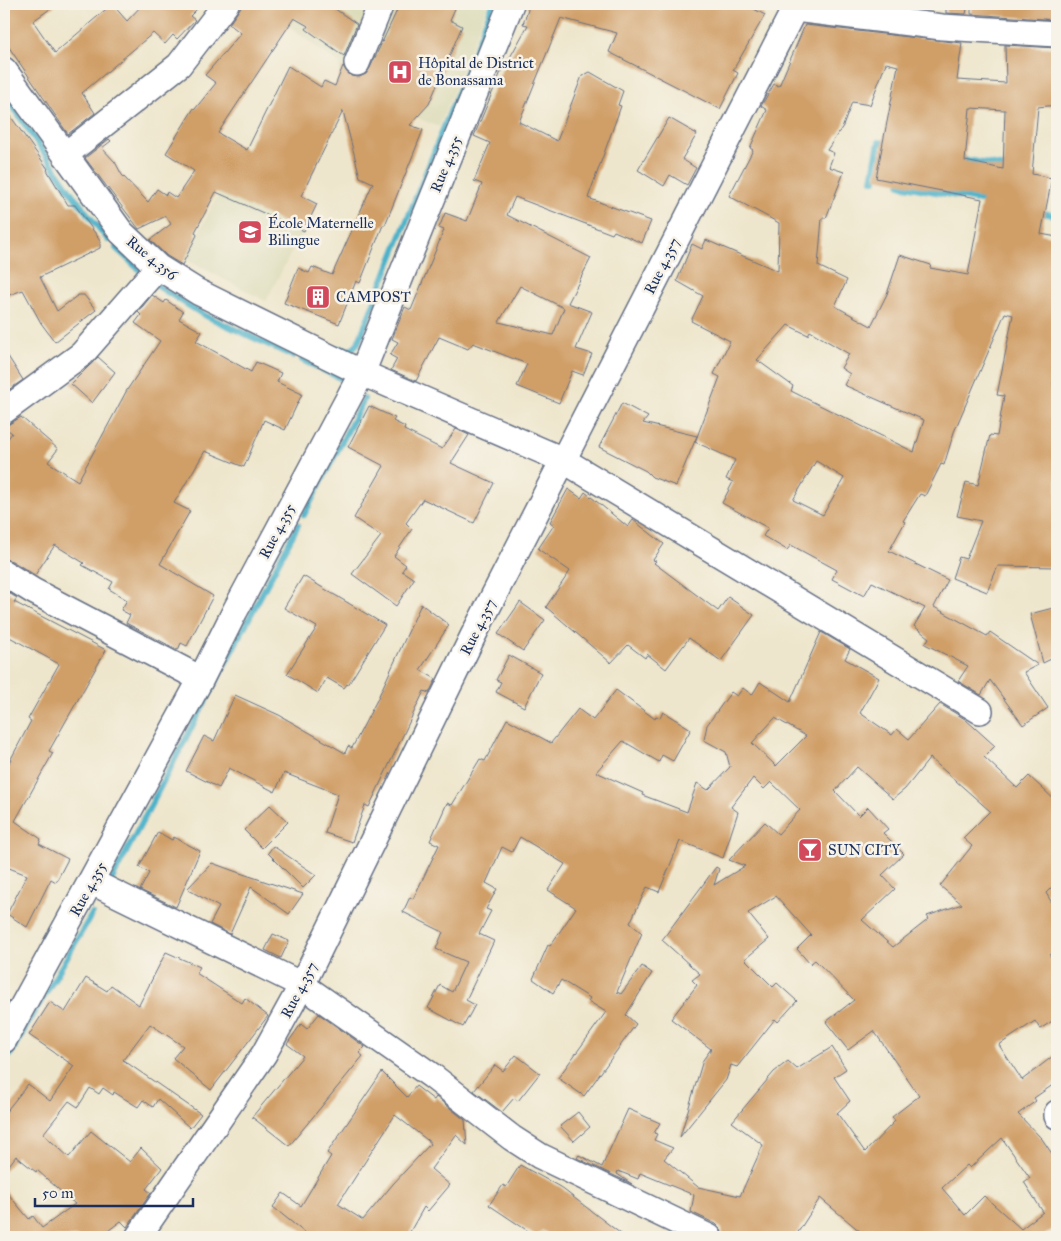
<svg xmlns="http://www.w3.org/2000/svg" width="1061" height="1241" font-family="'IM FELL Great Primer',serif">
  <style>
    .built { fill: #deddbb }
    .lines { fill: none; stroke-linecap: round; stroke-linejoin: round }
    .stream { stroke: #4bb2ca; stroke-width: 6 }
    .building { fill: #d09f68; fill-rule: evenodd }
    .minor-casing { stroke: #656f84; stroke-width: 28 }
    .minor { stroke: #fff; stroke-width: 25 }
    .labels { text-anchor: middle; stroke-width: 5; stroke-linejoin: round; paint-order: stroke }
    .poi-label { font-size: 15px; fill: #1b2f5e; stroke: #f7f3e8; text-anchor: start }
    .street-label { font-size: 15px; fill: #1b2f5e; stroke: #f7f3e8 }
  </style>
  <rect width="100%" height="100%" fill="#f7f3e8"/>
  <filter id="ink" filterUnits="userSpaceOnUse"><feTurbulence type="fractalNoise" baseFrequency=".02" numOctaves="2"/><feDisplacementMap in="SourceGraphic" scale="10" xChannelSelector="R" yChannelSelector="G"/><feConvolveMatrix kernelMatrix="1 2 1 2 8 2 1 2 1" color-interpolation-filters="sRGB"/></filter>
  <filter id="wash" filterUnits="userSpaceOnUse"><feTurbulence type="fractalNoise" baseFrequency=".0096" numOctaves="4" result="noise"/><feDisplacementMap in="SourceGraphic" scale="20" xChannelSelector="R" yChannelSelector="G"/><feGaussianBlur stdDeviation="1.12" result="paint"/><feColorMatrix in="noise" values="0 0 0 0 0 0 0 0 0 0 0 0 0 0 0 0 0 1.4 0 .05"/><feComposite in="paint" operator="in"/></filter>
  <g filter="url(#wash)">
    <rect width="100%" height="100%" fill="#eee6cc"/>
    <path class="built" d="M258,4H488L439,127L363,95L338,79L340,64Z
      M268,181L317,204L266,301L185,259L219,193Z"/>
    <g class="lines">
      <path class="stream" d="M4,94L73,195L108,240
        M957,158L1010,168
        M875,180H872L879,142L891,144
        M900,185L987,202
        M1039,212L1057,216
        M116,248L145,275
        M156,285L202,314L293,356
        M338,348L351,350L358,343L493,4
        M302,360L342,379L344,382L340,388
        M304,515L364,399
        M111,881L298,525
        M4,1065L92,914"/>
    </g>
    <g id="blocks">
      <path class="building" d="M4,4H57L33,21L55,53L112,4L127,21L143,4H202L190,16L195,20L177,39L173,35L165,44L153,33L82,93L95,113L68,134L4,40Z
        M243,4H328L357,24L344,56L306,29L308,26L294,18L218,133L247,150L288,66L321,87L324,81L335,86L343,66L351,76L359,77L366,74L370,68L400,4H457L450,20L462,26L429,104L410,125L423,130L385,225H383L360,283L356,281L339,324L284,303L298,268L309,273L312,267L332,275L373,183L360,177L343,111L301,196L317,204L304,231L216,192L195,232L197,235L182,265L167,256L150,240L171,224L166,216L139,229L85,158L109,139L111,141L102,148L115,162L122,175L148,202L157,189L166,195L167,192L176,198L194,171L166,153L194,108L195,109L216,83L205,75L241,33L229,24Z
        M527,4H647L662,10L664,4H745L765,15L733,70L738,73L720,109L609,52L617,33L561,18L519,122L557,141L582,76L590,72L623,91L618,105L621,106L588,198L651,221L642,243L614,231L612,234L515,197L507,215L591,258L568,303L592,312L576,349L592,354L583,375L572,371L559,403L517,386L527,364L473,343L468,349L439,337L416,381L391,370L397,359L390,355L398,342L392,339L405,307L411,310L444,230L439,228L445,213L467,221L482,184L474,181L490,143L474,136L506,60L508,61L528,25L523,24L528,10ZM520,286L564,308L553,335L499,322Z
        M870,4H908L907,8Z
        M946,4H968L966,14L946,13Z
        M971,4H1057V20L971,14Z
        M805,25L962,43L957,80L1006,83L1005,45L1057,48V105L1038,107L1032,174L1052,178L1041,234L1057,237V382H1053L1057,422L1056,567L998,566L987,592L952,578L959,557L966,559L981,521L957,516L966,482L978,485L990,435L997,436L1004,396L997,395L1013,315L1005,313L954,432L944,465L941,464L925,496L920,494L903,521L905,522L889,551L948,580L934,607L987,636L990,632L1038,665L1024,672L1048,708L1023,725L990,680L981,695L958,681L968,666L925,644L929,638L914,626L925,608L872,582L864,596L832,579L837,570L791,545L787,550L763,536L768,528L722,503L733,482L726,479L735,460L695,442L720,377L714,374L730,341L691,321L703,296L677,281L692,244L702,249L706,240L778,271L779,223L729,196L753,150L750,148L767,110L761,106L774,84L779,86ZM886,63L898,66L876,178L982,199L968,275L930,268L931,265L900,255L887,294L871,326L835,306L847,280L818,266L822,218H826L844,172L829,167L834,153L827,150L843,126L852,102L870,105ZM970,108L1005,110L1003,169L965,161ZM788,325L808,335L810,331L849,354L841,368L850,374L844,385L924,420L914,452L791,391L793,386L757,360ZM816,461L844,478L823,515L793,500Z
        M4,107L48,169L47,170L68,205H75L100,240V248L40,277L57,311L78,295H84L96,310L55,342L41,323L23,290L4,297Z
        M669,118L697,134L682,159L696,168L687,185L670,175L664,186L638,170Z
        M152,295L164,303L166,300L183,312L179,319L202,332L196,341L251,372L256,362L281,373L277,382L302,394L285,430L264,420L244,467L205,451L174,503L190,511L160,564L213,596L187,646L181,643L178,650L126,623L130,615L121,610L127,600L109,589L113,582L82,565L84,563L55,545L35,575L12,561L4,559V444L12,433L4,427L21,417L58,449L48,462L78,481L127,390L160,341L135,323L141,315L138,312Z
        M4,350L23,380L4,393Z
        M98,357L115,372L92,403L71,384Z
        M622,403L648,417L643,423L697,436L676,486L652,477L646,471L599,447Z
        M369,406L395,418L393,421L405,427L404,430L442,449L456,429L469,435L451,463L494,483L474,523L423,499L406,523L412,529L394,556L406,565L402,571L414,579L396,606L352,574L381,536L354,518L384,466L348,447Z
        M568,489L581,498L585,492L628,527L633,520L664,544L653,560L656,561L654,563L718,611L728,597L754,615L721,661L689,638L666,669L647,654L645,658L628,645L611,663L546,607L570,571L538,549L554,525L550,522Z
        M303,576L385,625L348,685L347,684L344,688L327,678L318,693L287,674L317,627L284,608Z
        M4,590L17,598L14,602L106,650L49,751L53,753L15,821L41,839L39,844L68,859L56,882L51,879L27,927L7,914L27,875L4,866V772L31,721L28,719L59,664L4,634Z
        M520,602L545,620L523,651L498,634Z
        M421,604L449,625L420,670L436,679L429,693L424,691L369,807L365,805L352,842L325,833L338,794L284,773L275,792L229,768L219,788L186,771L204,736L214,741L235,695L279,715L345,753L348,746L352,748L377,700Z
        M1057,607V656L1043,663L1030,614Z
        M821,632L850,649L845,659L879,678L860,713L892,735L897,729L909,739L940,704L965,719L995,746L984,757L1017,788L1029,776L1057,802V882L1046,893L1057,911V950L1050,955L1057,967V1018L1040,1029L1035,1021L999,1045L1022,1080L1057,1053V1082L1034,1098L1036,1101L1018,1114L1042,1139L1057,1161V1237L1053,1229L1042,1237H997L991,1233L988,1237H867L820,1198L795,1237H723L721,1229L716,1224L691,1212L694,1195L640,1173L638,1179L618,1171L617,1174L632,1184L577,1158L579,1155L602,1167L628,1109L660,1123L654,1133L657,1134L654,1140L673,1148L664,1159L698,1187L740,1196L763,1145L732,1122L774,1072L788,1061L797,1069L832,1047L846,1069L834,1077L850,1101L837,1113L865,1152L895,1121L892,1117L919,1096L874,1031L848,1050L826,1022L854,1000L815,960L810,964L797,949L811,935L776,896L748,913L769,939L745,959L773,987L777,983L797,1001L778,1022L775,1019L737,1067L731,1065L726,1080L680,1137L703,1060L711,1049L671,1019L697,985L692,980L700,974L662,940L716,867L719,869L714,885L745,866L729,860L765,822L778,834L800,810L771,782L764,789L753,778L731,807L738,812L723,858L680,841L659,892L647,887L630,923L642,933L617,992L621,994L642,966L652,973L626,1015L636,1024L584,1096L558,1078L606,1012L588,1001L590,998L561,980L553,993L533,979L548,945L550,946L576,908L548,890L565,864L520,837L512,852L502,847L486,883L497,889L486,909L491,911L479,934L494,941L466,1000L475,1005L463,1027L428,1008L440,985L452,992L466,962L436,949L443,932L403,912L410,897L413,899L439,845L430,841L447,803L452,805L480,759L485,761L507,719L551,743L578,709L593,720L616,690L655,719L656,716L660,718L663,712L691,729L673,761L662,755L659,762L623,741L596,772L643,793L642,795L687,812L697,783L708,790L730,767L726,752L704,740L707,725L731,692L737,696L743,688L752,695L760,682L790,702ZM775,718L806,736L776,766L752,743ZM930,758L990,811L963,838L972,846L940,886L962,904L927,916L929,919L893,947L862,920L895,889L882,875L904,854L883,833L888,829L868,807L859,816L835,791L857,767L893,799L905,789ZM1002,1138L1030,1178L1024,1182L1043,1212L1021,1229L984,1196L965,1215L942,1188L967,1165L970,1168Z
        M509,655L541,673L524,707L496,692L501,682L496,680Z
        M270,805L288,822L262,848L244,830Z
        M158,832L172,840L174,837L200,851L176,907L140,890L149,873L139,867Z
        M273,846L316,875L303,888L268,853Z
        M212,863L237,872L303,894L289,914L251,887L230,934L210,924L219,907L187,889Z
        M273,934L289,941L281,958L265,950Z
        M166,952L200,967L196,973L242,1003L245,998L268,1016L211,1090L173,1058L183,1046L150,1024L123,1060L201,1114L190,1128L158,1099L153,1107L143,1100L138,1107L114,1092L113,1095L103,1088L99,1094L90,1088L78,1107L69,1101L43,1134L69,1157L91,1131L130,1162L141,1148L162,1168L146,1189L151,1193L127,1227L121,1221L100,1237H4V1189L29,1219L33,1216L42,1228L75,1204L37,1170L36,1172L16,1156L4,1172V1114L28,1084L50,1101L74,1066L29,1035L50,1002L65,1012L86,978L107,991L111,985L139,1005Z
        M319,1014L365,1047L359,1053L363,1056L289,1146L252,1117L303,1056L287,1044L301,1024L307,1029Z
        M516,1055L540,1073L518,1101L514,1098L502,1112L474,1091L495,1065L503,1071Z
        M382,1072L407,1097L416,1086L434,1100L436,1097L465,1120L467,1145L456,1135L431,1169L450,1185L428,1211L424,1207L407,1237H310L273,1207L283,1193L301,1206L331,1156L327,1153ZM395,1115L431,1143L393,1184L363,1220L338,1204Z
        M578,1112L590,1127L574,1141L560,1126Z
        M520,1165L560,1187L625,1237H553L542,1230L537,1237L489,1205L503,1185L506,1187Z"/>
    </g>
  </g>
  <g filter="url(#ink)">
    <use href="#blocks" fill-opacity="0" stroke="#656f84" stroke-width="1"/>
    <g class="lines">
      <defs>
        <path id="minor" d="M795,9L942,27L1057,34
          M357,63L381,4
          M4,70L121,232L158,267L198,292L362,373L563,460L980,711
          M65,155L179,65L226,4
          M4,411L82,354L158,267
          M4,573L33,591L201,679
          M92,882L302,985L432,1076L512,1138L540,1156L709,1237
          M4,1040L201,679L235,611L362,373L511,4
          M1057,1113V1116
          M138,1237L264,1054L302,985L473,636L797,4"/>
      </defs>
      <use href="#minor" class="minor-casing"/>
      <use href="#minor" class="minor"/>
    </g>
  </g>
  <defs>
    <symbol id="hospital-square" viewBox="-11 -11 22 22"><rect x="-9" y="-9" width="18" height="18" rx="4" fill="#d1495b" stroke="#f7f3e8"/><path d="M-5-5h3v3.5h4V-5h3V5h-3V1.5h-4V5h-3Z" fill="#fff"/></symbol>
    <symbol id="school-square" viewBox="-11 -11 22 22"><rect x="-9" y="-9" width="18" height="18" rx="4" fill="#d1495b" stroke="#f7f3e8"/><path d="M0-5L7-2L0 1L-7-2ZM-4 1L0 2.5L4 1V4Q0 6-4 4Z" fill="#fff"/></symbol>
    <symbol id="building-square" viewBox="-11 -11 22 22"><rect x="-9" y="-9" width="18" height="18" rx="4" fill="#d1495b" stroke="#f7f3e8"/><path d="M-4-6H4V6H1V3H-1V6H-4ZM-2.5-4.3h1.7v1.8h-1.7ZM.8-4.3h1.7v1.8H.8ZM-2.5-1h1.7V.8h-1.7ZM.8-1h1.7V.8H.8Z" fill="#fff"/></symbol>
    <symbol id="bar-square" viewBox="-11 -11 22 22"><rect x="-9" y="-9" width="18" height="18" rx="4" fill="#d1495b" stroke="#f7f3e8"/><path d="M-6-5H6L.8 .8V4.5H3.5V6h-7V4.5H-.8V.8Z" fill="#fff"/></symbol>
  </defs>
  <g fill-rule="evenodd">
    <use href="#hospital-square" x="386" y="58" width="28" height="28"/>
    <use href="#school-square" x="236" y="218" width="28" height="28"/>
    <use href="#building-square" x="304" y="283" width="28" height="28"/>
    <use href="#bar-square" x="796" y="836" width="28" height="28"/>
  </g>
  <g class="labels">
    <g class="poi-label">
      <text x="418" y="68">Hôpital de District<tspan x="418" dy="17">de Bonassama</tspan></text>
      <text x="268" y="228">École Maternelle<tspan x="268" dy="17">Bilingue</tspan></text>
      <text x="336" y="302">CAMPOST</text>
      <text x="828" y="855">SUN CITY</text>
    </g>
    <g class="street-label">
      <text transform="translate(446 164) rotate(-68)" y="5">Rue 4.355</text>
      <text transform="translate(152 258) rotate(39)" y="5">Rue 4.356</text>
      <text transform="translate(662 266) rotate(-63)" y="5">Rue 4.357</text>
      <text transform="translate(277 531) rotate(-62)" y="5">Rue 4.355</text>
      <text transform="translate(478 627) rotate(-63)" y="5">Rue 4.357</text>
      <text transform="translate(88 889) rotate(-61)" y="5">Rue 4.355</text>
      <text transform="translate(299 990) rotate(-62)" y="5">Rue 4.357</text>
    </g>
  </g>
  <rect width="1061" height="1241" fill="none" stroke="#f7f3e8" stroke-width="20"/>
  <path d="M35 1198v8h158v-8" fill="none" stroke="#1b2f5e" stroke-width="2.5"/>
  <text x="42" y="1198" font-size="15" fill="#1b2f5e" stroke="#f7f3e8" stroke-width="4" paint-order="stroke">50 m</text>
</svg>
